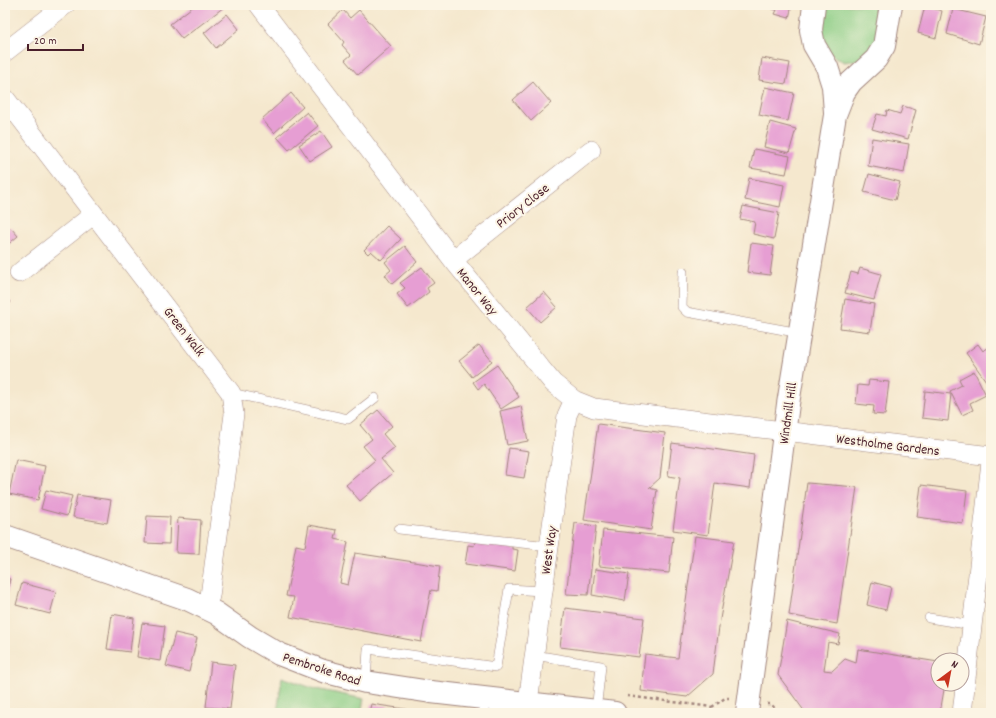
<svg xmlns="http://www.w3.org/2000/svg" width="996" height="718" font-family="Dekko,sans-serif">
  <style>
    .green { fill: #8ccd85; stroke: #6b7658 }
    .building { fill: #e69ed3 }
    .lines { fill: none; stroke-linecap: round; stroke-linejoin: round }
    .lane-casing { stroke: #a0847c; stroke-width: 10 }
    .street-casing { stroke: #a0847c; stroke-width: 20 }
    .secondary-casing { stroke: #a0847c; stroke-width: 24 }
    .path { stroke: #a0847c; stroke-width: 2.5; stroke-dasharray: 3 3; stroke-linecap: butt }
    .lane { stroke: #fff; stroke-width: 9 }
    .street { stroke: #fff; stroke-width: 19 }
    .secondary { stroke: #fff; stroke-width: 22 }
    .labels { text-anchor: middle; stroke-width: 4; stroke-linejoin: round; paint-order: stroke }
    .street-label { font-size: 14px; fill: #4a1f2b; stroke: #fcf5e5 }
  </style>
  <rect width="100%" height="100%" fill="#fcf5e5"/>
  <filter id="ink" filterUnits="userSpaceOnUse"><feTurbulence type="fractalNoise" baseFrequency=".025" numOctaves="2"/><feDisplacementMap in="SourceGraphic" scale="8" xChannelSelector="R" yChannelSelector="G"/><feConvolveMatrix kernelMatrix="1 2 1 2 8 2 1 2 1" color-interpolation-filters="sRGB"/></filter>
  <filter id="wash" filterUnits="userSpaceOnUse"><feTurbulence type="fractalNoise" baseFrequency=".012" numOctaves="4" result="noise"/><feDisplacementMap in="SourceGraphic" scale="16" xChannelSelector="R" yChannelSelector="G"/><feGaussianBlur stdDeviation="0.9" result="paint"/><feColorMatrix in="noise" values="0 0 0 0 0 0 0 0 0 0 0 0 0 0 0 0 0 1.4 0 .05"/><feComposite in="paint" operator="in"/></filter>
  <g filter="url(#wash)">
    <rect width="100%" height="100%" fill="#f5e8ce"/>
    <path class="green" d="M821,5H883L877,44L863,59L844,62L828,53L817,33Z
      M282,677L312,688L364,699L361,713H277Z"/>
    <g id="blocks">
      <path class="building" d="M195,5H223L224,7L182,39L170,24Z
        M695,5H706L705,7Z
        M764,5H792L789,18L775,14L777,10L764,7Z
        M925,6L942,11L936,38L918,33Z
        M953,9L986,17L979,44L947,34Z
        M343,10L350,18L359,10L391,46L358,75L345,60L351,55L342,45L344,42L328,24Z
        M227,14L239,29L216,48L204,33Z
        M762,58L790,63L786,84L759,80Z
        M533,82L551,103L531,121L513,100Z
        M765,87L794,93L788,121L759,115Z
        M291,93L303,107L274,133L262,119Z
        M903,106L916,110L908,139L872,129L877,114L886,116L887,110L900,114Z
        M307,112L318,126L289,150L277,137Z
        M770,122L796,129L789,153L764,147Z
        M321,131L332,147L310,161L299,145Z
        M872,138L909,144L904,173L868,166Z
        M754,149L790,156L786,174L750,168Z
        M869,174L900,182L895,200L864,192Z
        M749,178L784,185L780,207L745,200Z
        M743,206L779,213L774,239L753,234L755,222L740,219Z
        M5,224L9,229L11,228L18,236L5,247Z
        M387,226L401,239L381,260L371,251L368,254L364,250Z
        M751,243L774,246L770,275L747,272Z
        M405,246L417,262L392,284L385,275L391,270L385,262Z
        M422,267L434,283L427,288L429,292L408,308L397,294L405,288L400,283Z
        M860,268L881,274L874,300L845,293L851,272L858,274Z
        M544,292L557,307L540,322L527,307Z
        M5,296L11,302L5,308Z
        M845,299L874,304L870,332L840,328Z
        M978,344L983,351L991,346V378L986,381L966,353Z
        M479,345L492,361L472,377L459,361Z
        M497,365L519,397L501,409L484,384L478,389L473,382Z
        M974,371L986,395L970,403L973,410L962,415L950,391L962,385L959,379Z
        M869,380L889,382L885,415L873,414L874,406L856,404L858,385L868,386Z
        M925,391L951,394L948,421L922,418Z
        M521,406L528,441L507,445L500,411Z
        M378,410L392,426L383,434L395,448L381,459L393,473L360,501L346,485L375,460L363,446L372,439L360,425Z
        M598,424L665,433L660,478L649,488L657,490L651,530L584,520Z
        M672,443L754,455L750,488L715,483L708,535L673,530L680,478L668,476Z
        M509,448L529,451L524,478L505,475Z
        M16,460L45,466L38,500L9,494Z
        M807,483L857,487L837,624L789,615Z
        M921,485L967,491L963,523L917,517Z
        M46,490L72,496L67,516L41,509Z
        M77,495L111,500L107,523L73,517Z
        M147,516L170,517L169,544L145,543Z
        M178,518L201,520L199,554L176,553Z
        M575,523L596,526L588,595L566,594Z
        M309,525L337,530L335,539L348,542L340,583L348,585L355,553L440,566L437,591L431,590L421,642L290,617L294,597L286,596L296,545L305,547Z
        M603,530L673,537L669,573L599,566Z
        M695,536L734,541L720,619L713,674L687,697L641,691L645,654L678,658Z
        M476,538L512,544V549L518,550L515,571L465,564L468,545L474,546Z
        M595,569L629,574L625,601L592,595Z
        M5,578L10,579L6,597L5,596Z
        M872,582L891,587L886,610L867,605Z
        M22,583L56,592L50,614L16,605Z
        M565,608L644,618L639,657L560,647Z
        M112,614L134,618L130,652L107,649Z
        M787,621L840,634L838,644L828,642L824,670L832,671L845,659L856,663L858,649L938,662V684H945L940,713L805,712L778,675Z
        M142,623L165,626L160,661L137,657Z
        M175,633L197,638L189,672L166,666Z
        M990,658H991V669H989Z
        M211,662L235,665L230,709L206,707Z
        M371,704L425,712V713H369Z"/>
    </g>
  </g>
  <g filter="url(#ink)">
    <use href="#blocks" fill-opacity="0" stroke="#a0847c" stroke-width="1"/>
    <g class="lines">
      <defs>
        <path id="lane" d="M683,272L682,307L687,312L800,333
          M231,393L348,419L375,398
          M399,529L548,546
          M929,618L972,625
          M534,655L601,666L596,711
          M366,682L368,649L496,667L509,589L542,591
          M483,713L486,698"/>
        <path id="street" d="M259,5L453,260L553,383L574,400L594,408L991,456
          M5,52L65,5
          M5,98L231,393L234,414L210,596L205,608
          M453,260L591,150
          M19,273L94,214
          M528,702L567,415L574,400
          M962,713L991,462"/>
        <path id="secondary" d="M814,5L811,30L814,45L827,67L833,86L835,112
          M5,536L187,599L216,613L250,637L279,654L323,671L366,682L431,692L615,713
          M747,713L788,404L835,115L844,92L851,82L876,59L884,46L891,5"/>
      </defs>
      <use href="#lane" class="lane-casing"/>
      <use href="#street" class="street-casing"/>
      <use href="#secondary" class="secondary-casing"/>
      <path class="path" d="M627,696L712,707
        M767,704H771L779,713
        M711,713L712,707L725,698H729"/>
      <use href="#lane" class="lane"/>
      <use href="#street" class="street"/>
      <use href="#secondary" class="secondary"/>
    </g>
  </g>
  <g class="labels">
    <g class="street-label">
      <text transform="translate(522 205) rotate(-38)" y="5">Priory Close</text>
      <text transform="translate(478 291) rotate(51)" y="5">Manor Way</text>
      <text transform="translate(185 331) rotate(52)" y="5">Green Walk</text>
      <text transform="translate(787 413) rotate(-82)" y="5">Windmill Hill</text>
      <text transform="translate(888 444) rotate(7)" y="5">Westholme Gardens</text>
      <text transform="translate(548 550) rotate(-82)" y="5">West Way</text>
      <text transform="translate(322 668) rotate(18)" y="5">Pembroke Road</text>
    </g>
  </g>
  <rect width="996" height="718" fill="none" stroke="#fcf5e5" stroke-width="20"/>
  <g transform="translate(950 672) rotate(32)"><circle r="19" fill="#fcf5e5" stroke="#b59f9b"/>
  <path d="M0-3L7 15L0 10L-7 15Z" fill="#c8321e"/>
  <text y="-6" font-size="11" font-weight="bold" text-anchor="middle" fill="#4a1f2b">N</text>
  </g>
  <path d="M28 44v6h55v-6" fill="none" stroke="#4a1f2b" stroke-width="2"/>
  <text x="34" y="44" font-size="12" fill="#4a1f2b" stroke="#fcf5e5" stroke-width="3" paint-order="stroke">20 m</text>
</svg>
